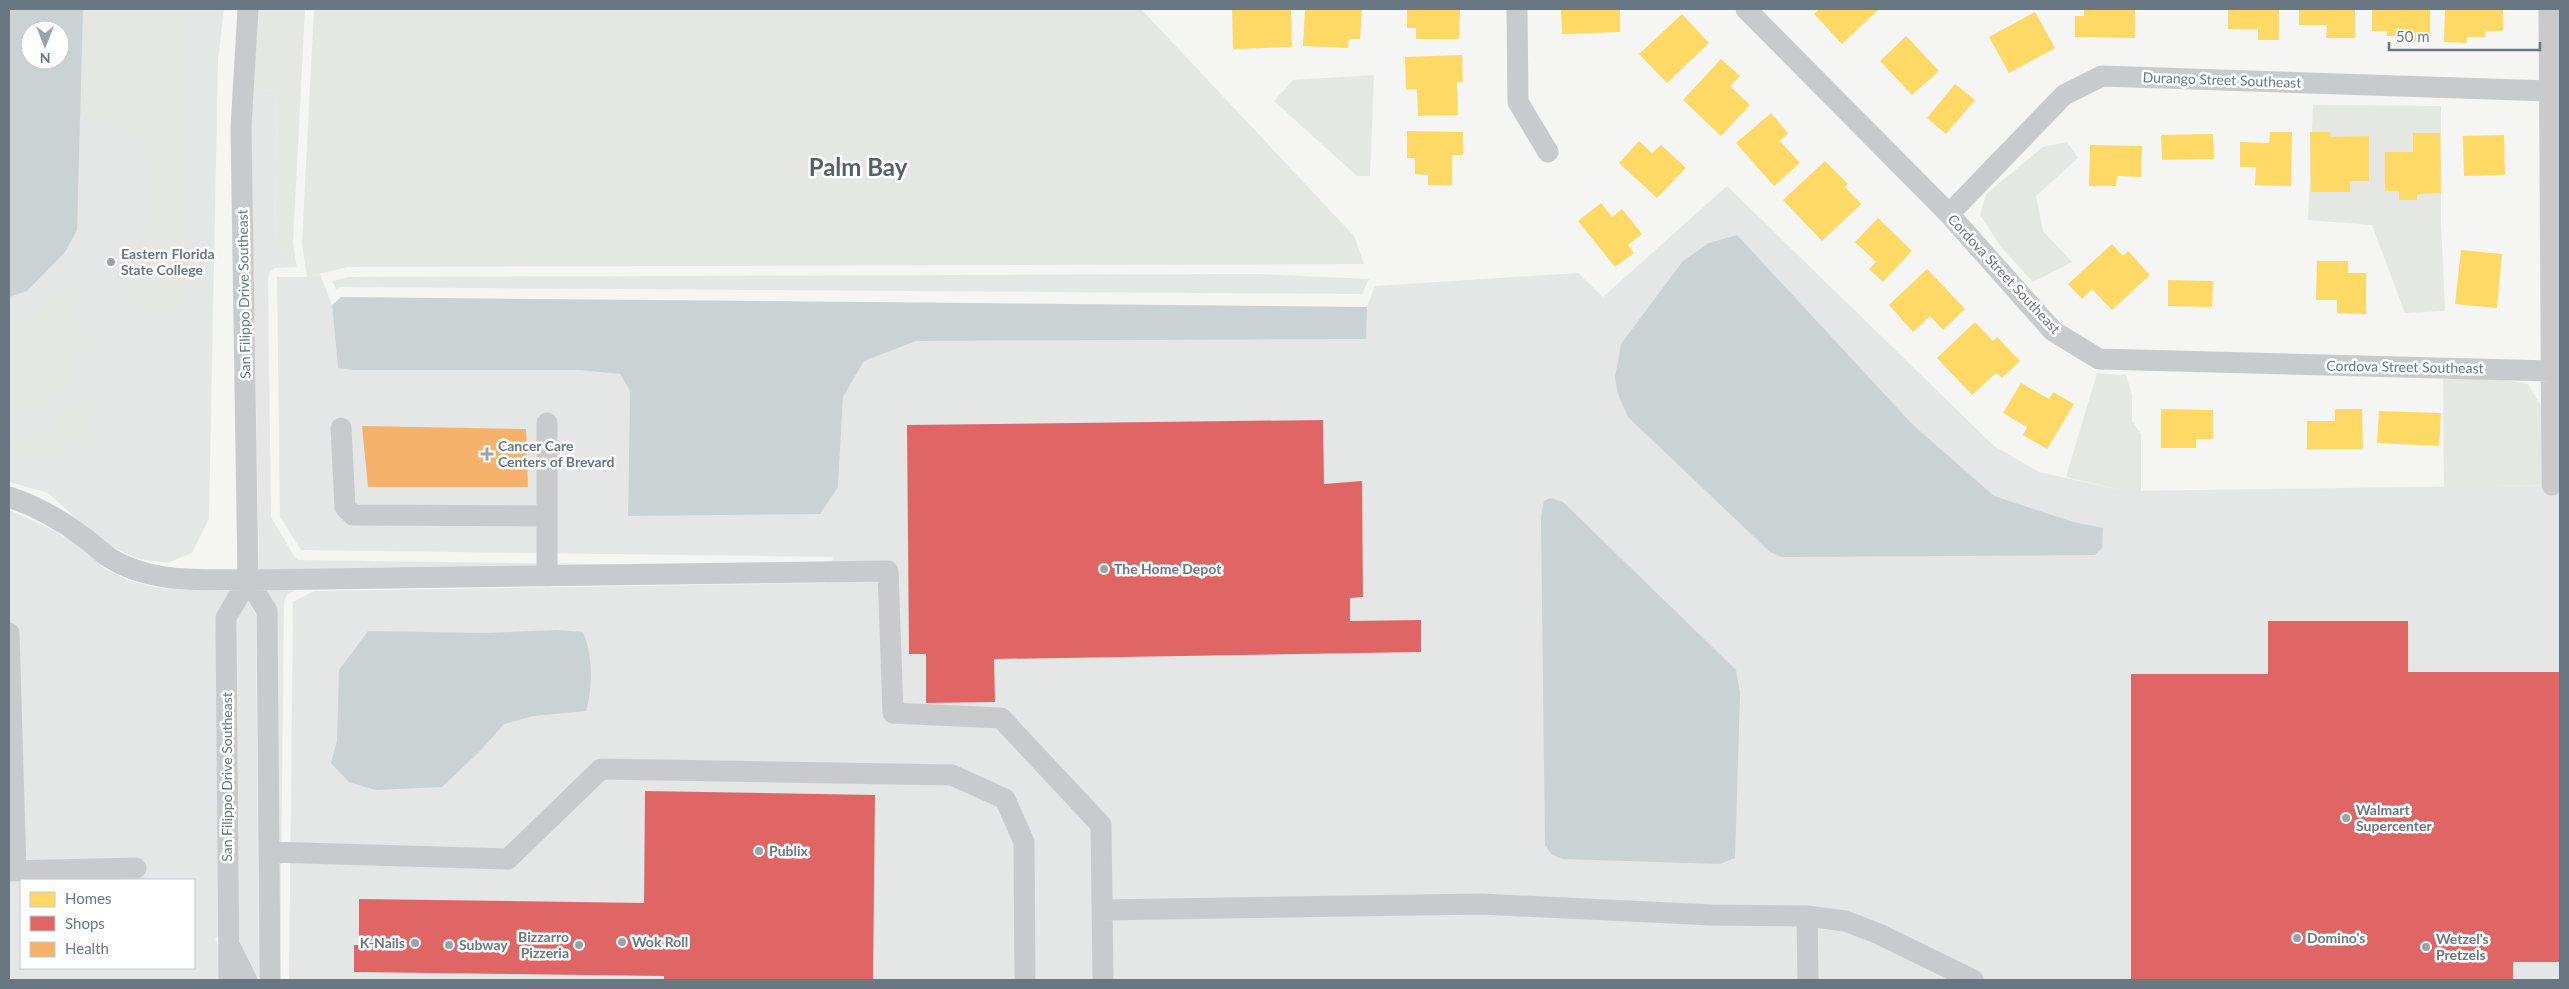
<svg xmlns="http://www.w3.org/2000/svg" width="2569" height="989" font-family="Lato,sans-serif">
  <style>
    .built { fill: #e5e6e6; fill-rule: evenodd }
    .green { fill: #e4e7e2 }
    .water { fill: #cad2d4; fill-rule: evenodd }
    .homes { fill: #ffd966 }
    .shops { fill: #e06666 }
    .health { fill: #f6b26b }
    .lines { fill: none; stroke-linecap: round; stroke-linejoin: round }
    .minor { stroke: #c9cacb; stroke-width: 21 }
    .poi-dot { fill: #99a3a9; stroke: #fff; stroke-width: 2 }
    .labels { text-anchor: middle; stroke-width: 5; stroke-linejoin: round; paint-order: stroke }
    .street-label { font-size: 14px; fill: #687781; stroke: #fff }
    .poi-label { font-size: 14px; font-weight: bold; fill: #687781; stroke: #fff; text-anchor: start }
    .town-label { font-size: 24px; font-weight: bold; fill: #555f66; stroke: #fff }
  </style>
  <rect width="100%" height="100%" fill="#f5f5f4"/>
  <path class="built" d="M9,9H224L218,59L209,519L192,553L167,563L138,559L102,542L48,493L9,482ZM30,30H60V60H30Z
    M277,88L275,247L296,264L297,267L274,268L270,272L268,278L271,517L294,556L298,560L822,567L310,582L287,595L284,602L280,980L275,605L261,580L259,568L251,127L253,95Z
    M1727,186L1994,446L2039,472L2125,491L2560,485V980H289L293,602L314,591L827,583L833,557L301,550L280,517L277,277H307L320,274L332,305L338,368L353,370H578L620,374L630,391L628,516L838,487L843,397L864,361L916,341L1365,339L1367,307L1375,286L1578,273L1603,297Z
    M1259,274L1369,279L1362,294L341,287L336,289L332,281L348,277Z
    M9,510L53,530L81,548L105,569L130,581L159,588L229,591L219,936L215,939L219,946V980H9ZM21,880H194V968H21Z
    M248,601L256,615L259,979L239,940L237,621Z"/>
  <path class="green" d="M83,9H187L183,93L179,310L147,316L134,261L153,200L143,137L80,112Z
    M258,9H305L293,243L296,264L275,247L277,88L253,95Z
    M314,9H1141L1354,236L1364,264L347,267L307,277L302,243Z
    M1374,75L1370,176H1357L1274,101L1293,80Z
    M2313,105L2441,106V223L2445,311L2405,313L2372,225L2308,220Z
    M2067,142L2078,158L2036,196L2043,231L2072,262L2033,282L2001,247L1980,215L1986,194L2043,147Z
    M68,291L85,339L60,395L9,420V324L24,322Z
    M2097,373L2126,375L2132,395V421L2141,434V491H2125L2066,477Z
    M2492,378L2528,384L2541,406V485L2444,487L2443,379Z
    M81,403L88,432L77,444L45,456L16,452L9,443V441L50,430Z"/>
  <path class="water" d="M9,9H83L77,230L65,252L27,291L9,297ZM30,30H60V60H30Z
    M1737,235L1913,425L1994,496L2073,522L2103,528L2102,548L2095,555L1782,557L1770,552L1628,417L1618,394L1615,377L1621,344L1683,261L1709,243Z
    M341,297L1367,307L1366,339L916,341L864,361L843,397L838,487L820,514L628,516L630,391L620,374L578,370H353L338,368L332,305Z
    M1550,498L1563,502L1736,670L1740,693L1735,858L1720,864L1562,859L1551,854L1545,845L1541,517L1544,501Z
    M556,630L583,632C593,656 593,686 586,711L533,716L504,724L480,751L442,787L375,790L349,782L331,763L337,741L339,670L368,631L484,633Z"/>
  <path class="homes" d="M1232,9H1291L1292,47L1233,49Z
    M1305,9H1362L1360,39H1349L1348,48L1303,46Z
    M1407,9H1460L1459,39H1416V28H1407Z
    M1561,9H1620V32L1562,34Z
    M1819,9H1879L1842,44L1814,14Z
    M2084,9H2135V38L2075,37V16H2084Z
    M2228,9H2279V40H2258V29H2228Z
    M2299,9H2355V38H2326L2327,25H2299Z
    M2372,9H2430V41H2406V36H2387V31H2372Z
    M2445,9H2503V31H2485V37H2467V43L2444,42Z
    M2035,12L2055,48L2009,73L1989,37Z
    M1682,14L1709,43L1667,83L1639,54Z
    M1906,36L1939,71L1912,95L1880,61Z
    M1462,55L1463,82H1457L1458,115L1418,116L1417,89L1406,90L1405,57Z
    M1721,59L1740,76L1730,86L1750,105L1721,136L1683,100Z
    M1955,84L1975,100L1946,134L1927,118Z
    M1771,113L1788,133L1780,141L1800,163L1774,186L1736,143Z
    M1407,131L1463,132V155H1452V185H1428V175L1415,174V158H1407Z
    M2270,132H2292L2291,186L2255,185L2256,167H2240V142L2269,143Z
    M2310,132H2330L2331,137L2369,136V181H2350V192H2311Z
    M2413,133H2440L2441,193L2417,194V200H2399V191H2385V152H2413Z
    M2213,134L2214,159L2162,160L2161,135Z
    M2504,135L2505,175L2464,176L2463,136Z
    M1639,141L1652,153L1661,145L1686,168L1657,198L1619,163Z
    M2090,145L2142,146L2141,177L2117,176L2116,186H2089Z
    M1825,161L1848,184L1845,187L1861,204L1822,241L1783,200Z
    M1601,203L1612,217L1622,209L1642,234L1628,245L1634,253L1615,267L1578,221Z
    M1878,218L1912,251L1883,282L1869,269L1876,262L1855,242Z
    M2112,244L2123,256L2128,251L2150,275L2112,310L2092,289L2082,299L2068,284Z
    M2461,250L2502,254L2497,308L2455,304Z
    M2317,261H2348V273H2366V314L2337,313V300H2316Z
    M1927,269L1965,309L1943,330L1930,316L1913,332L1889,305Z
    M2168,280L2213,281L2212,307L2168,306Z
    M1975,322L1993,341L1997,337L2020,361L2002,378L1996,373L1972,395L1937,358Z
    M2021,383L2049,399L2053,392L2074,404L2047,449L2023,435L2027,427L2003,413Z
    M2161,409L2213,410V439H2196V448H2161Z
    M2335,409H2362L2363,449H2307V421H2335Z
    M2379,411L2441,413L2439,446L2377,443Z"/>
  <path class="shops" d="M1323,420L1324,484L1362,481L1363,597L1350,598V621L1421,620V652L994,659L995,702L926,703V654H909L907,425Z
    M2268,621H2408V672H2560V962H2513V980H2131V674H2268Z
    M645,791L875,795L873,980H664V976L354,972V945H359V899L644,903Z"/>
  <path class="health" d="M362,426L526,429L528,487H368Z"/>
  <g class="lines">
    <path class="minor" d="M248,9L241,127L248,580L267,611L270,980
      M1517,9L1518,102L1548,152
      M1746,9L1949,214L2053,331L2099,359L2551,371
      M2549,9L2552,485
      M1949,214L2064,95L2102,76L2549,91
      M341,428L345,507L353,515L547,516V576
      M9,497C36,506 63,521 86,539C95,545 101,553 110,558C151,584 202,579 248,580L888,571L893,713L1001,718L1101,825L1103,980
      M547,516V423
      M9,633L16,871
      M269,852L508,859L601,769L952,775L1005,799L1024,842L1025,980
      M9,871L136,868
      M1102,910L1481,904L1712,915L1807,916L1845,921L1879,934L1973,980
      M1807,916L1808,980
      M231,948L247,980
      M229,980L226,618L248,580"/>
  </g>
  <g class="poi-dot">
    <circle cx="111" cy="262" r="5"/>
    <path d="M484.5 446.5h5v5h5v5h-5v5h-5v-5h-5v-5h5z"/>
    <circle cx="1104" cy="569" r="5"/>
    <circle cx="2346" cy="818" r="5"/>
    <circle cx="759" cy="851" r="5"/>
    <circle cx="2297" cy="938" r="5"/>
    <circle cx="622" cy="942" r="5"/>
    <circle cx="415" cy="943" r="5"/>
    <circle cx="449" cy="945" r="5"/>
    <circle cx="579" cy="945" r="5"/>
    <circle cx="2426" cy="947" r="5"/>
  </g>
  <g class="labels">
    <g class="street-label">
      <text transform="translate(2222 80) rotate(2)" y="5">Durango Street Southeast</text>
      <text transform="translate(2004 274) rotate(47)" y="5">Cordova Street Southeast</text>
      <text transform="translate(244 294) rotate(-91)" y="5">San Filippo Drive Southeast</text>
      <text transform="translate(2405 367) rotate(1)" y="5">Cordova Street Southeast</text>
      <text transform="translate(227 777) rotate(-90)" y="5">San Filippo Drive Southeast</text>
    </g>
    <g class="poi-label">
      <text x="121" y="259">Eastern Florida<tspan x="121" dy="16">State College</tspan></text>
      <text x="498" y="451">Cancer Care<tspan x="498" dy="16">Centers of Brevard</tspan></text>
      <text x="1114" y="574">The Home Depot</text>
      <text x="2356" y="815">Walmart<tspan x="2356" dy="16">Supercenter</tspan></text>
      <text x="769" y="856">Publix</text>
      <text x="569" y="942" text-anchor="end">Bizzarro<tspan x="569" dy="16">Pizzeria</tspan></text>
      <text x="2307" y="943">Domino's</text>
      <text x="2436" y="944">Wetzel's<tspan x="2436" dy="16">Pretzels</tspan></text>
      <text x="632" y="947">Wok Roll</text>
      <text x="405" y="948" text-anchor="end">K-Nails</text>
      <text x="459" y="950">Subway</text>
    </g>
    <g class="town-label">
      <text x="858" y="176">Palm Bay</text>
    </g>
  </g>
  <rect width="2569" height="989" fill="none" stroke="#687781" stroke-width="20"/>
  <rect x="20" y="879" width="175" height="90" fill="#ffffff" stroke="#c3c9cd"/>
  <rect x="30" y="892" width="25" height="15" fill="#ffd966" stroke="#c3c9cd"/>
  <text x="65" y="904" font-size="15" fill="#687781">Homes</text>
  <rect x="30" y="916" width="25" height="15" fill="#e06666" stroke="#c3c9cd"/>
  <text x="65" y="929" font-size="15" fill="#687781">Shops</text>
  <rect x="30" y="942" width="25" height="15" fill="#f6b26b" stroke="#c3c9cd"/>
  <text x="65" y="954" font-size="15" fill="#687781">Health</text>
  <g transform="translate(45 45) rotate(180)"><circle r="24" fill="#ffffff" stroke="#c3c9cd"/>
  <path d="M0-4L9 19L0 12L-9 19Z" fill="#99a3a9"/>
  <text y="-8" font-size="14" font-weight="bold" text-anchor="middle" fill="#687781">N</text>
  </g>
  <path d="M2389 42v8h151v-8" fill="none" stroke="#687781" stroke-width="2.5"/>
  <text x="2396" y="42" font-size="15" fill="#687781" stroke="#ffffff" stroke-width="4" paint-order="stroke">50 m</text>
</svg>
